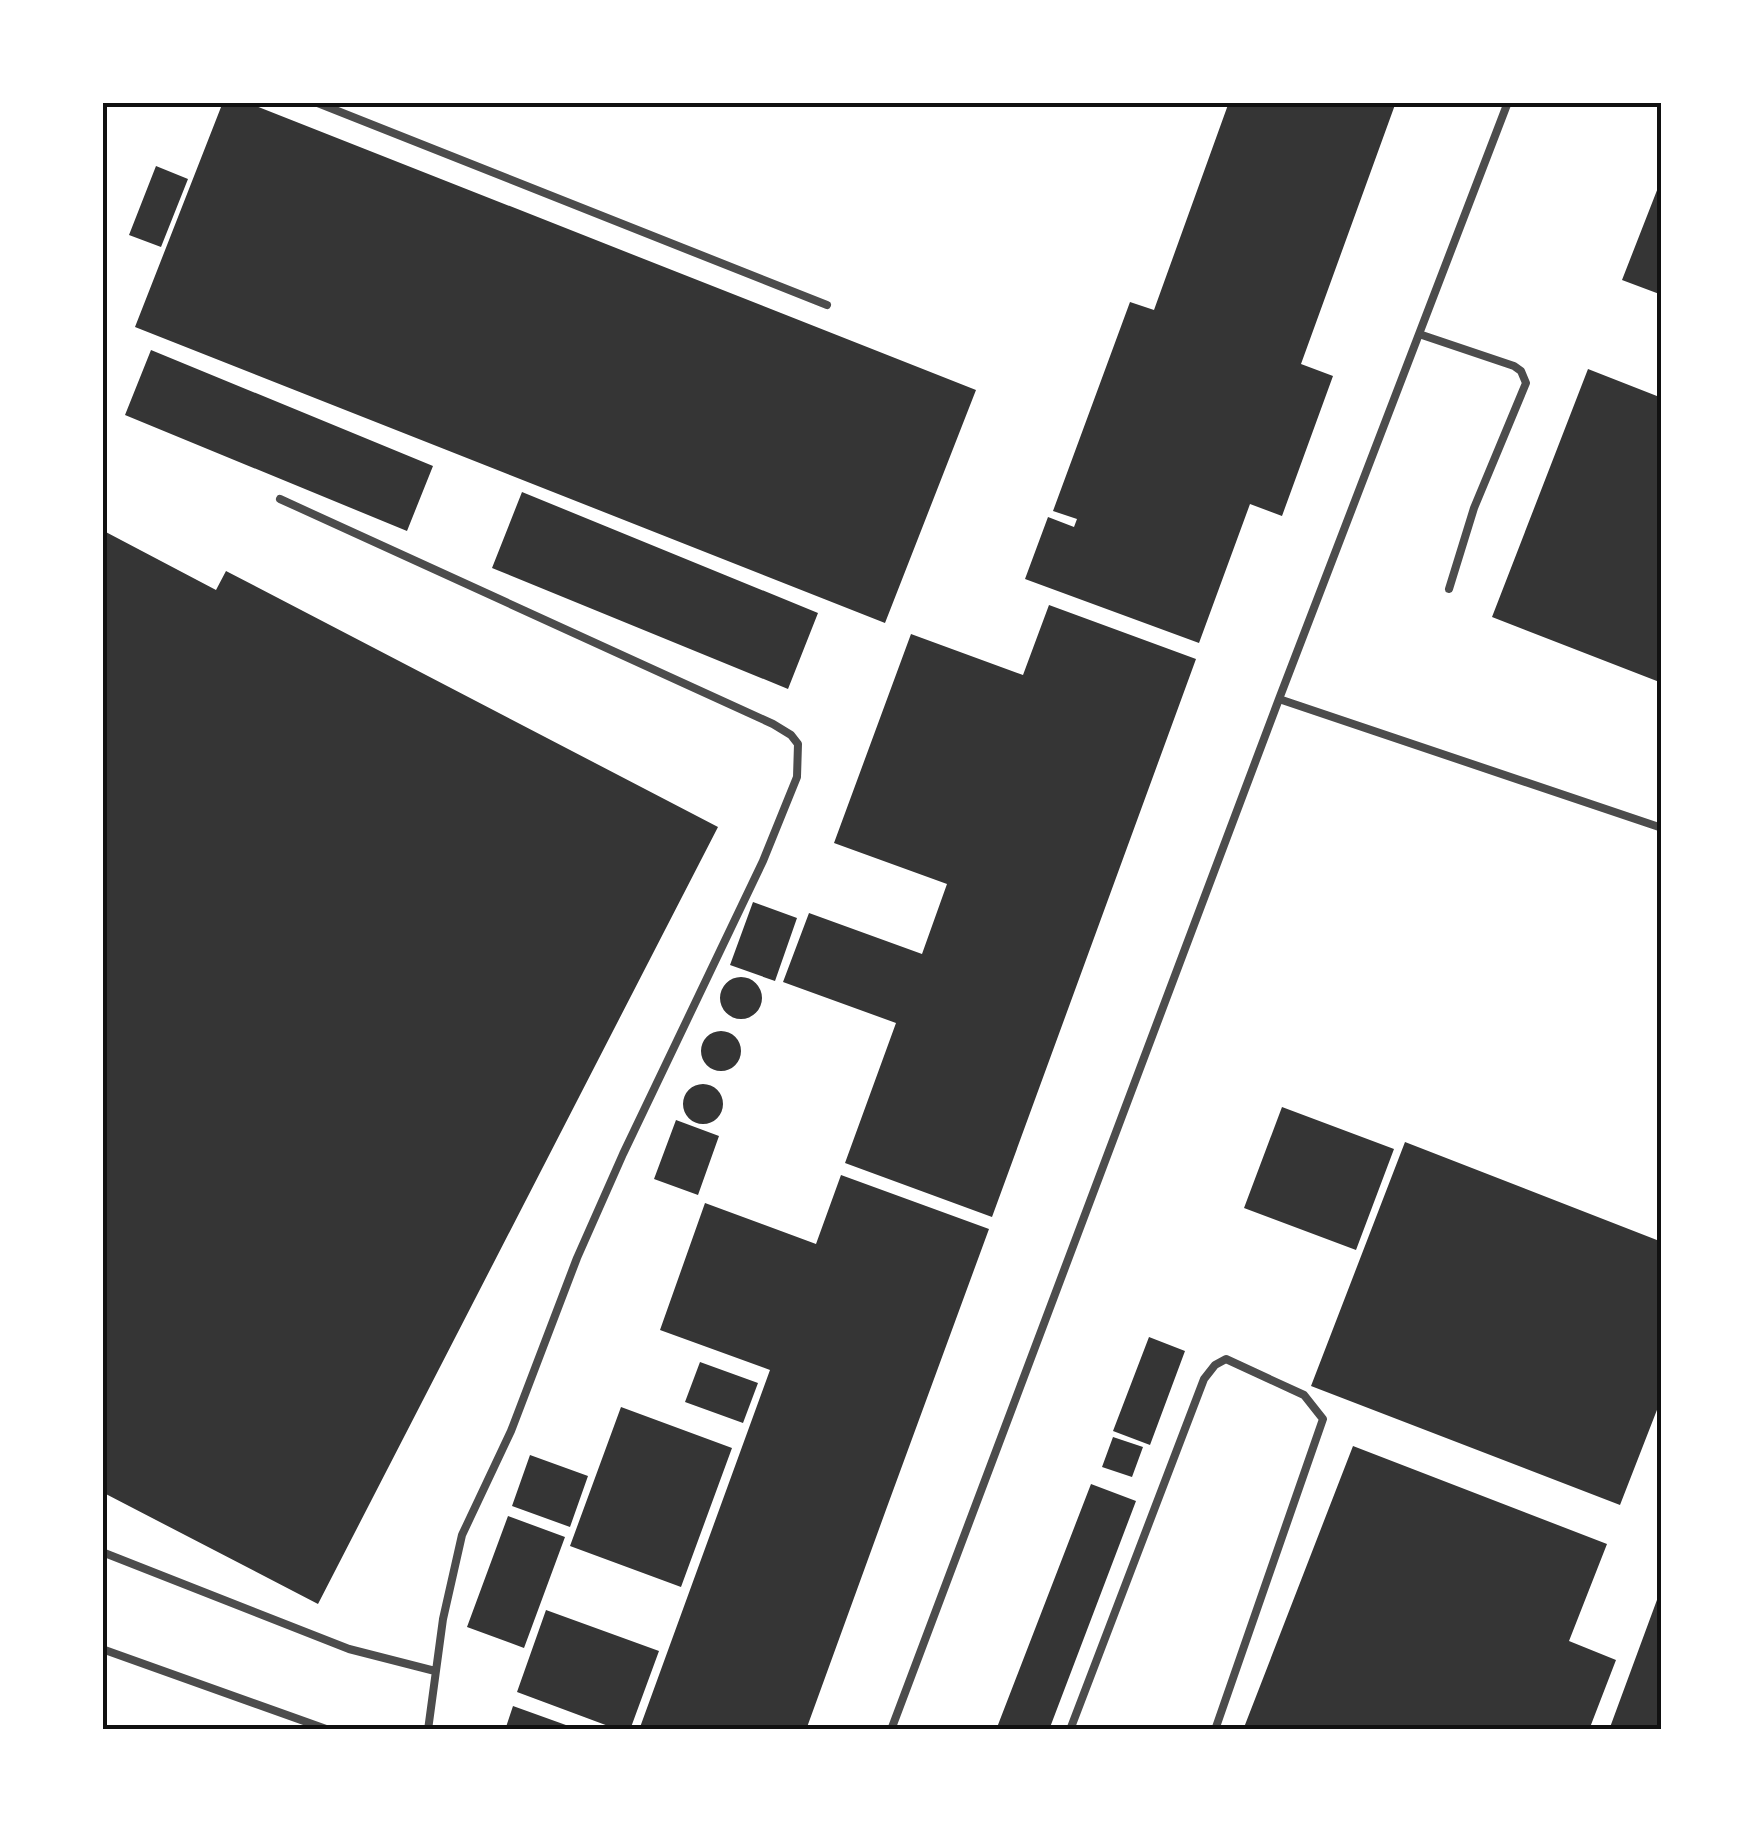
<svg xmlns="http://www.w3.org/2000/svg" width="1764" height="1832" font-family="'Alegreya Sans',sans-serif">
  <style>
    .building { fill: #353535 }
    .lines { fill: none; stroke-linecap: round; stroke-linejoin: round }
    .service { stroke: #4c4c4c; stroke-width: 8 }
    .neatline { fill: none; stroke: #111; stroke-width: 4 }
  </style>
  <rect width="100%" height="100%" fill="#fff"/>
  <path class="building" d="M223,102H246L976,390L885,623L135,327Z
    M1229,102H1396L1301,364L1333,376L1282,516L1250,504L1199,643L1025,579L1048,517L1074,527L1077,519L1053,511L1130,302L1154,310Z
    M156,166L188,179L161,247L129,235Z
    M1661,180H1662V295L1622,280Z
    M151,350L433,466L407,531L125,415Z
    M1588,369L1662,398V683L1492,617Z
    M522,492L818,613L788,689L492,568Z
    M102,530L216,590L226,571L718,827L318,1604L102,1492Z
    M1049,605L1196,659L992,1217L845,1163L896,1023L783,982L809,913L922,954L947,884L834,843L911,634L1023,675Z
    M753,902L797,918L775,981L730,965Z
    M720 998a21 21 0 1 1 42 0a21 21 0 1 1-42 0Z
    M701 1051a20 20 0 1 1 40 0a20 20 0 1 1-40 0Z
    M683 1104a20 20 0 1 1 40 0a20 20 0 1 1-40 0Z
    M1282,1107L1394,1149L1356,1250L1244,1208Z
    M676,1120L719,1136L698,1195L654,1179Z
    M1405,1142L1662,1242V1397L1620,1505L1311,1386Z
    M841,1175L989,1229L887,1507L806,1730H639L770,1370L660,1330L705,1203L816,1244Z
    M1149,1337L1185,1351L1150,1445L1113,1431Z
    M700,1362L758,1383L743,1423L685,1402Z
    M621,1407L732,1448L681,1587L570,1546Z
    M1113,1437L1143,1447L1132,1477L1102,1467Z
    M1353,1446L1607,1544L1569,1641L1616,1660L1589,1730H1243Z
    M530,1455L588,1476L570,1527L512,1506Z
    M1091,1484L1136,1501L1049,1730H996Z
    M508,1516L565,1537L524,1648L467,1627Z
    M1661,1589L1662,1730H1609Z
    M546,1610L659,1651L630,1730H619L517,1692Z
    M513,1706L577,1729V1730H505Z"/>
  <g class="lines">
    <path class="service" d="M315,102L827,305
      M1419,334L1514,366L1521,371L1526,383L1474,508L1449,589
      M280,499L773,724L791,735L798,744L797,777L763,861L623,1154L577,1258L511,1431L462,1535L443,1619L428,1730
      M1279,699L1662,828
      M102,1552L349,1649L435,1671
      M102,1649L329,1730
      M891,1730L1279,699L1508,102
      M1070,1730L1204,1379L1215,1365L1226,1359L1304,1395L1323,1419L1215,1730"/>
  </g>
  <rect width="1764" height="1832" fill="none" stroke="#ffffff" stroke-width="210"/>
  <rect x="105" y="105" width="1554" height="1622" class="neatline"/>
</svg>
